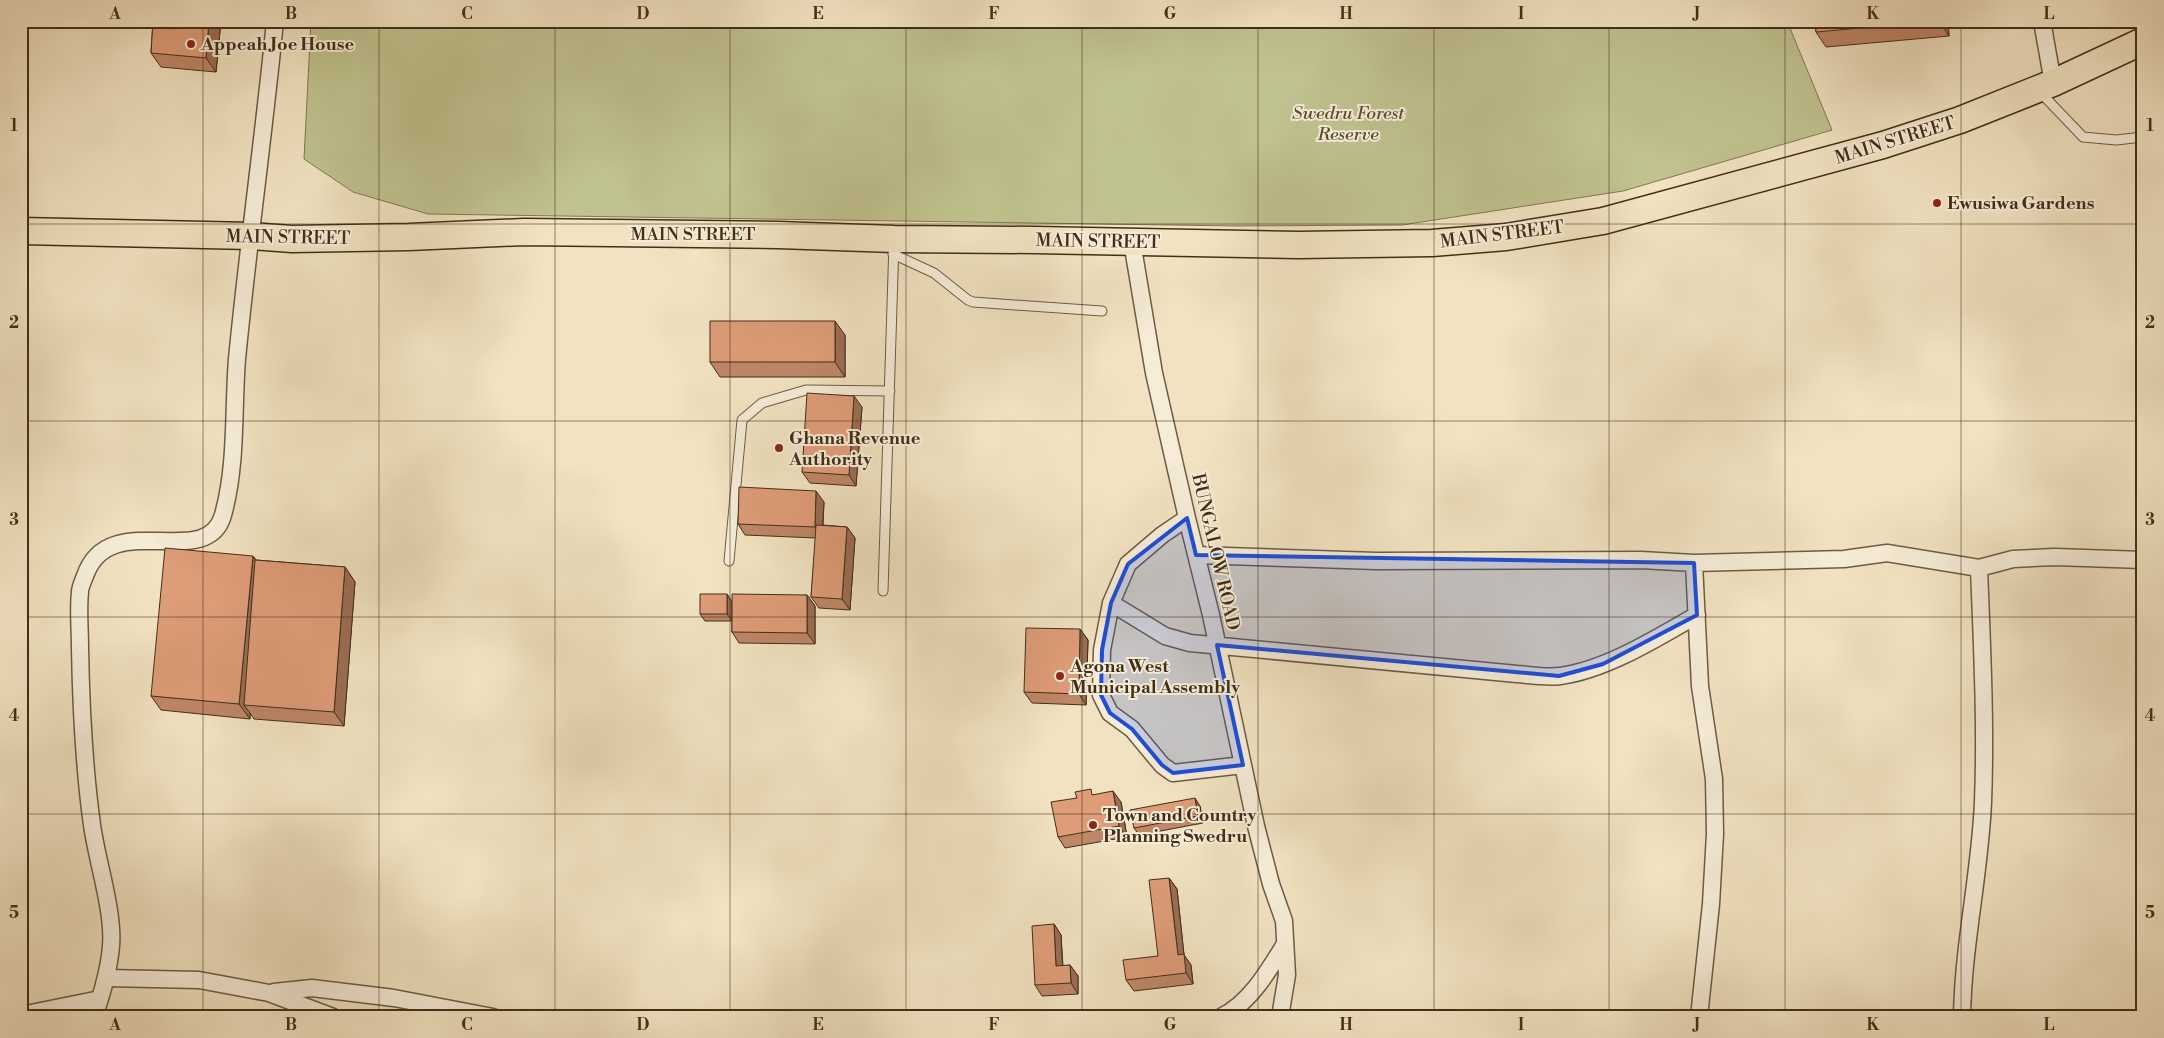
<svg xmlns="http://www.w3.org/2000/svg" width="2164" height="1038" font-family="'Libre Bodoni',serif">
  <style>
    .green { fill: #c0c28f; stroke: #807854 }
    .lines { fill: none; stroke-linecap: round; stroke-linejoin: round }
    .service-casing { stroke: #6d5c42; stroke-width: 11 }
    .minor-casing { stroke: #6d5c42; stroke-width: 19 }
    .primary-casing { stroke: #412f18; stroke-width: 29 }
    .service { stroke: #f6ecd7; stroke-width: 9 }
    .minor { stroke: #f6ecd7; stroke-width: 16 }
    .primary { stroke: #f1e2c1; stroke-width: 26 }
    .wall { fill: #bf8667; stroke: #412f18 }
    .shaded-wall { fill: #9b6d54; stroke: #412f18 }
    .building { fill: #de9c78; stroke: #412f18 }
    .marked { fill: #1d4ed8; fill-opacity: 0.2; stroke: #1d4ed8; stroke-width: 4; stroke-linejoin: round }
    .grid { fill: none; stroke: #412f18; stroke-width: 1; stroke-opacity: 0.55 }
    .poi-dot { fill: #8f2418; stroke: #f6ecd7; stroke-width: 2 }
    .labels { text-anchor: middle; stroke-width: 4; stroke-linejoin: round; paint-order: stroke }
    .poi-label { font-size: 18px; font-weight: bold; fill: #412f18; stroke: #f6ecd7; text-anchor: start }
    .park-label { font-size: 18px; font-style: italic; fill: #5a4c30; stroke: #f6ecd7 }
    .street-label { font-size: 18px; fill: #412f18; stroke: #f6ecd7 }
    .neatline { fill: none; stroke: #412f18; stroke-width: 2 }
    .grid-label { font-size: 16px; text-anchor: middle; font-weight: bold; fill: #412f18 }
  </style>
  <rect width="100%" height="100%" fill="#f1e2c1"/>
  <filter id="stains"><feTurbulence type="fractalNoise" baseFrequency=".004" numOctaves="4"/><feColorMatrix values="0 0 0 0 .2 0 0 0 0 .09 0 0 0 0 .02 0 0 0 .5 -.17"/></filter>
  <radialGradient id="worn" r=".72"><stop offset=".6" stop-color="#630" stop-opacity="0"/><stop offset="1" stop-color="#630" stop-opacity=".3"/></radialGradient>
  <path class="green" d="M311,21H1787L1832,130L1623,191L1402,225L1235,226L428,214L353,192L304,159Z"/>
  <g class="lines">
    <defs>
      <path id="service" d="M2039,91L2083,137L2116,140L2143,137
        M893,254L934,273L968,300L973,302L1102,311
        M729,561L742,420L762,403L806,390L890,391
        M883,591L894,242"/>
      <path id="minor" d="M2042,21L2053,83
        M1132,242L1154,373L1187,518L1211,615L1256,826L1271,884L1284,921L1287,975L1280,1017
        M1187,518L1162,535L1128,564L1111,603L1102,650L1101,695L1110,713L1132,729L1162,765L1173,773L1243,765
        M1196,555L1376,561L1641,560L1694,563L1844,559L1887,553L1979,568L2013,559L2055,557L2143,560
        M1694,563L1700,686L1714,779L1715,834L1711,904L1699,1017
        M1111,603L1165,636L1190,643L1517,674C1531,675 1546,678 1560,676C1606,670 1657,638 1697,615
        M107,978L199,980L269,993L333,1017
        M274,992L312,988L394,998L493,1017
        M21,1015L100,999
        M94,1017C102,994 109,971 111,946C114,912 97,861 92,825C84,767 81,707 80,648C80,629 78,610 80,592C80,587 83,581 85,576C109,506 207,573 223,515C237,465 233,410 237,359C248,246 264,134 275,21
        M1221,1017C1250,1003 1269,970 1285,944
        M1962,1017C1963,945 1980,874 1983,802C1986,724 1982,646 1979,568"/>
      <path id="primary" d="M21,231L251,236L292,239L409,237L524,232L778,235L894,239L1035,240L1299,245L1432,243L1506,237L1603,221L1883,145L1960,120L2053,83L2143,41"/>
    </defs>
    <use href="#service" class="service-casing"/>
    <use href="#minor" class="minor-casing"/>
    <use href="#primary" class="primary-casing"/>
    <use href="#service" class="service"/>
    <use href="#minor" class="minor"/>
    <use href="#primary" class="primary"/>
  </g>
  <path class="wall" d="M153,21H221L216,72L161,67L151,53Z
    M1815,21H1948L1949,36L1826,47L1816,32Z
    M845,335V377H720L710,362Z
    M862,407L856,486L810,483L802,472Z
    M824,502L823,525L847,527L855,538L850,610L819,608L811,597L816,538L745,535L738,524Z
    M253,556L256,560L345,567L355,582L344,726L254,719L250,713V719L161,710L151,696Z
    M727,594L732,602L807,595L815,606V644L739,643L732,632V621H705L700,614Z
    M1080,629L1088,640L1086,705L1032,703L1024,692Z
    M1095,795L1121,802L1127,837L1065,848L1058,837L1077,798Z
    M1200,806L1203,823L1139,835L1134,828Z
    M1169,878L1177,889L1184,955L1191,965L1193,984L1134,991L1126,980L1158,956Z
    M1054,924L1061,935L1063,966L1070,965L1078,976V994L1042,996L1035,985Z"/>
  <path class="shaded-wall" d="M209,21H221L216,72L206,58Z
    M1939,21H1948L1949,36Z
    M835,321L845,335V377L835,362Z
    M854,396L862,407L856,486L849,475Z
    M816,491L824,502L822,538L815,527Z
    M847,527L855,538L850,610L842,599Z
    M253,556L263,571L244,705L250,713V719L239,704Z
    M345,567L355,582L344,726L334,712Z
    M727,594L732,602V621L727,614Z
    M807,595L815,606V644L807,633Z
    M1080,629L1088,640L1086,705L1079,694Z
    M1113,791L1121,802L1127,837L1119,826Z
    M1195,798L1200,806L1203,823L1198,816Z
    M1169,878L1177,889L1184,955L1191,965L1193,984L1186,973L1178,955Z
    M1054,924L1061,935L1063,977L1056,966Z
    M1070,965L1078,976V994L1071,983Z"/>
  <path class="building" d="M153,21H209L206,58L151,53Z
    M1815,21H1939L1816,32Z
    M710,321H835V362H710Z
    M807,393L854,396L849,475L802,472Z
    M739,487L816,491L815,527L738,524Z
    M816,525L847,527L842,599L811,597Z
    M165,548L253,556L239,704L151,696Z
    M255,560L345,567L334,712L244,705Z
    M700,594H727V614H700Z
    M732,594L807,595V633L732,632Z
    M1026,628L1080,629L1079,694L1024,692Z
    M1091,789L1092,795L1113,791L1119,826L1058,837L1051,802L1077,798L1075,792Z
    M1195,798L1198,816L1134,828L1130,810Z
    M1169,878L1178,955L1184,954L1186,973L1126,980L1123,960L1158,956L1149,880Z
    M1054,924L1056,966L1070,965L1071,983L1035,985L1032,926Z"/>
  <path class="marked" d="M1187,518L1196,555L1694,563L1697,615L1603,664L1559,676L1217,645L1243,765L1173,773L1162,765L1132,729L1110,713L1101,695L1102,650L1111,603L1128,564Z"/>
  <path class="grid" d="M203,21V1017M379,21V1017M555,21V1017M730,21V1017M906,21V1017M1082,21V1017M1258,21V1017M1434,21V1017M1609,21V1017M1785,21V1017M1961,21V1017M21,224H2143M21,421H2143M21,617H2143M21,814H2143"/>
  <g class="poi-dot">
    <circle cx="191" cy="44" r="5"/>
    <circle cx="1937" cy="203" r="5"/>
    <circle cx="779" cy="448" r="5"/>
    <circle cx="1060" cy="676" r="5"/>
    <circle cx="1093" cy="825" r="5"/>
  </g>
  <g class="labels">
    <g class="poi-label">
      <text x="201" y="50">Appeah Joe House</text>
      <text x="1947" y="209">Ewusiwa Gardens</text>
      <text x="789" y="444">Ghana Revenue<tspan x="789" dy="21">Authority</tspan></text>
      <text x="1070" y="672">Agona West<tspan x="1070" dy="21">Municipal Assembly</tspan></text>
      <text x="1103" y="821">Town and Country<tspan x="1103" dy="21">Planning Swedru</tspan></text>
    </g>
    <g class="park-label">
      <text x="1348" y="119">Swedru Forest<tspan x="1348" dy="21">Reserve</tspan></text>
    </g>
    <g class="street-label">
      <text transform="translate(1895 140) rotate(-17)" y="6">MAIN STREET</text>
      <text x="693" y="240">MAIN STREET</text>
      <text transform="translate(1502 234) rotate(-7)" y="6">MAIN STREET</text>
      <text transform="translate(288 237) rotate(1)" y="6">MAIN STREET</text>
      <text transform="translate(1098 241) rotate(1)" y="6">MAIN STREET</text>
      <text transform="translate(1216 552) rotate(77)" y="6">BUNGALOW ROAD</text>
    </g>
  </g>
  <rect width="2164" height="1038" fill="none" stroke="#f1e2c1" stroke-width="55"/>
  <rect x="28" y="28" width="2108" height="982" class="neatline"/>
  <g class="grid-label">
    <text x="115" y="19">A</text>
    <text x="291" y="19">B</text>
    <text x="467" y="19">C</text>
    <text x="643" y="19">D</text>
    <text x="818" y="19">E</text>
    <text x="994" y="19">F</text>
    <text x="1170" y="19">G</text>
    <text x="1346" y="19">H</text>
    <text x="1521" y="19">I</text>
    <text x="1697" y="19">J</text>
    <text x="1873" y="19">K</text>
    <text x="2049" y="19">L</text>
    <text x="14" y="131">1</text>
    <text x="2150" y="131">1</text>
    <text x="14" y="328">2</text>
    <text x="2150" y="328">2</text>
    <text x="14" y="525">3</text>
    <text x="2150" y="525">3</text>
    <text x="14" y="721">4</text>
    <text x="2150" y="721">4</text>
    <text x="14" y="918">5</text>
    <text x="2150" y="918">5</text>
    <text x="115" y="1030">A</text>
    <text x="291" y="1030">B</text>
    <text x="467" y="1030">C</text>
    <text x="643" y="1030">D</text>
    <text x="818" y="1030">E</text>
    <text x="994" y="1030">F</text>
    <text x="1170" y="1030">G</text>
    <text x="1346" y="1030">H</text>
    <text x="1521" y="1030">I</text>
    <text x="1697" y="1030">J</text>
    <text x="1873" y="1030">K</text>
    <text x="2049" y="1030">L</text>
  </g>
  <rect width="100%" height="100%" filter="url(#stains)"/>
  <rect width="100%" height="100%" fill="url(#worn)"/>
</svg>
